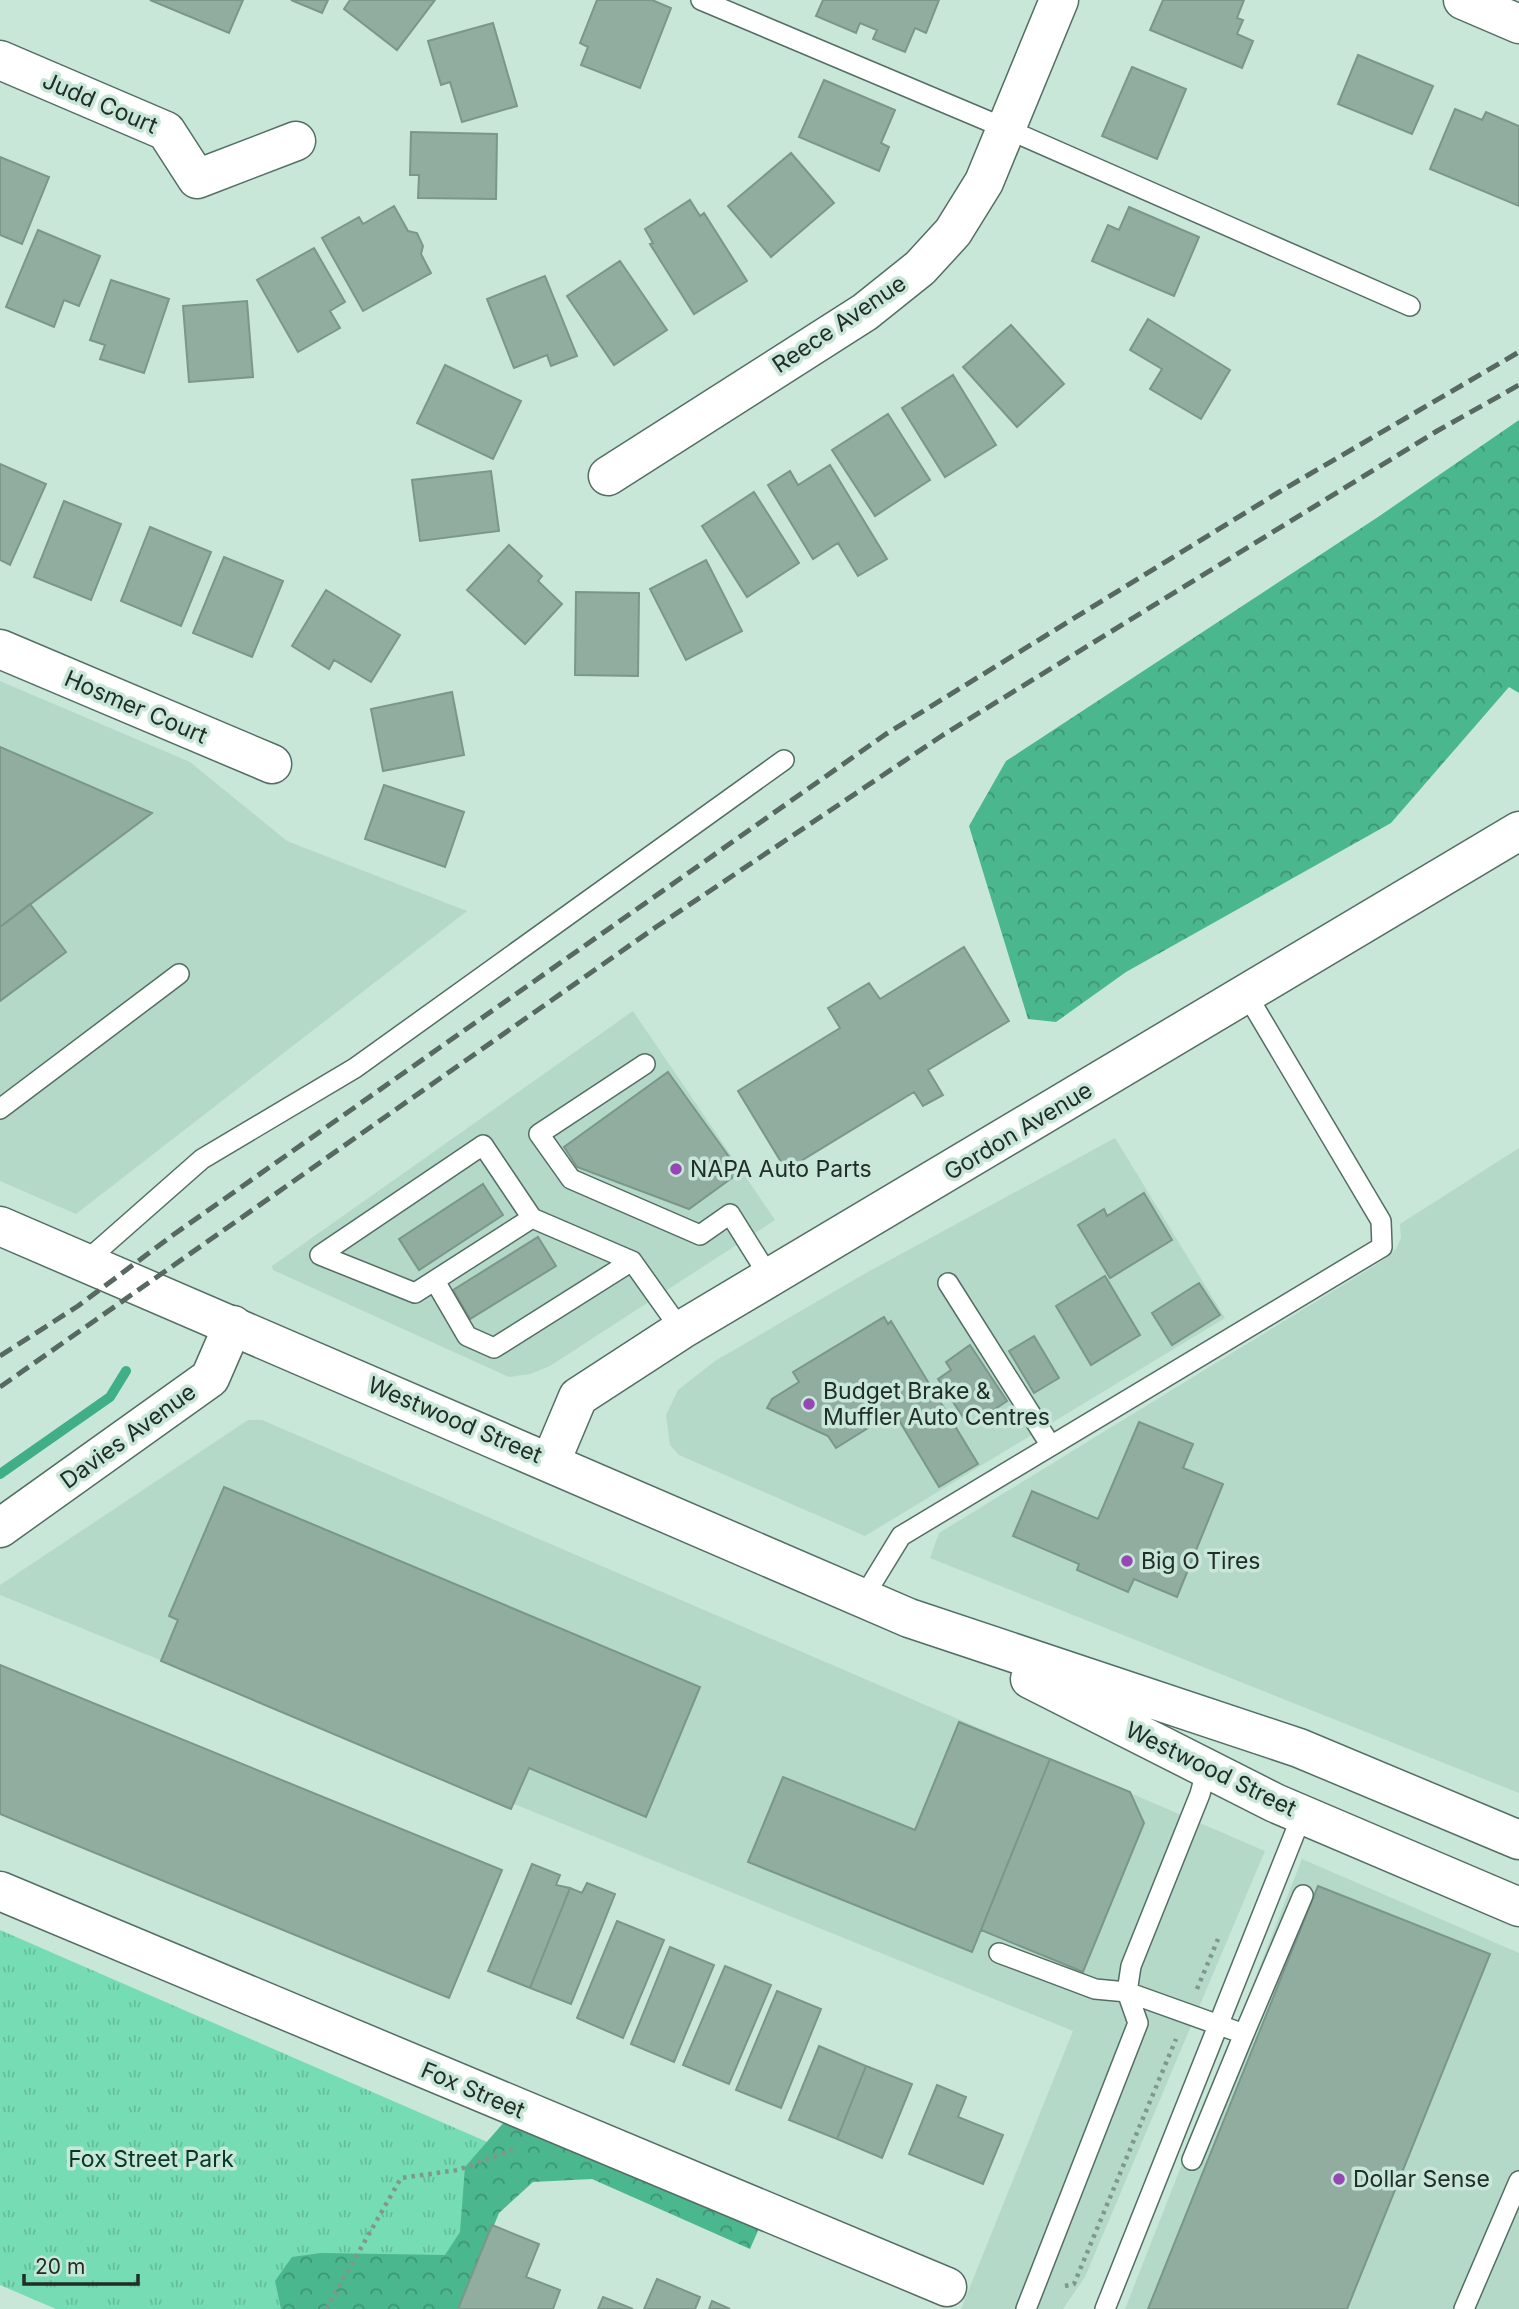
<svg xmlns="http://www.w3.org/2000/svg" width="1519" height="2309" font-family="Inter,sans-serif">
  <style>
    .built { fill: #b4d9c8 }
    .grass { fill: url(#grass-tufts) }
    .forest { fill: url(#forest-crowns) }
    .lines { fill: none; stroke-linecap: round; stroke-linejoin: round }
    .stream { stroke: #40ae86; stroke-width: 10 }
    .building { fill: #90ada0; stroke: #7a978a; stroke-width: 2 }
    .service-casing { stroke: #536e62; stroke-width: 22 }
    .minor-casing { stroke: #536e62; stroke-width: 41 }
    .tertiary-casing { stroke: #536e62; stroke-width: 41 }
    .secondary-casing { stroke: #536e62; stroke-width: 41 }
    .path { stroke: #80978d; stroke-width: 4.5; stroke-dasharray: 3.5 5; stroke-linecap: butt }
    .service { stroke: #fff; stroke-width: 19 }
    .minor { stroke: #fff; stroke-width: 38 }
    .tertiary { stroke: #fff; stroke-width: 38 }
    .secondary { stroke: #fff; stroke-width: 38 }
    .rail { stroke: #576960; stroke-width: 5; stroke-dasharray: 14 7; stroke-linecap: butt }
    .poi-dot { fill: #9746b5; stroke: #c8e7d9; stroke-width: 2.5 }
    .labels { text-anchor: middle; stroke-width: 7; stroke-linejoin: round; paint-order: stroke }
    .street-label { font-size: 23px; fill: #212d27; stroke: #c8e7d9 }
    .poi-label { font-size: 23px; fill: #212d27; stroke: #c8e7d9; text-anchor: start }
    .park-label { font-size: 23px; fill: #063828; stroke: #c8e7d9 }
  </style>
  <defs>
    <pattern id="grass-tufts" width="24" height="20" patternUnits="userSpaceOnUse" patternTransform="scale(1.75)"><rect width="24" height="20" fill="#75dcb3"/><path d="M3 7l-1-3M5 7V3M7 7l1-3M15 17l-1-3M17 17v-4M19 17l1-3" fill="none" stroke="#65bd9a"/></pattern>
    <pattern id="forest-crowns" width="20" height="18" patternUnits="userSpaceOnUse" patternTransform="scale(1.75)"><rect width="20" height="18" fill="#4ab78e"/><path d="M2 6a3 3 0 1 1 6 0M12 15a3 3 0 1 1 6 0" fill="none" stroke="#3d9574"/></pattern>
  </defs>
  <rect width="100%" height="100%" fill="#c8e7d9"/>
  <path class="built" d="M0,681L190,762L287,841L467,911L76,1214L0,1181Z
    M633,1011L775,1220L550,1366L530,1374L509,1377L273,1270L272,1266Z
    M1115,1138L1225,1318L865,1536L679,1455L670,1445L666,1415L678,1390L715,1361L866,1273Z
    M1519,1148V1793L930,1558L939,1533L1382,1261L1396,1249L1401,1238L1400,1224Z
    M248,1420H262L1265,1851L1085,2277L1063,2309H961L1073,2031L0,1595V1585Z
    M1302,1859L1519,1953V2309H1125Z"/>
  <path class="grass" d="M0,1930L508,2151L440,2309H56L0,2285Z"/>
  <path class="forest" d="M1519,420V693L1509,687L1391,823L1126,972L1056,1022L1028,1019L969,826L1006,761L1378,517Z
    M511,2114L774,2194L750,2249L592,2179L533,2182L499,2213L460,2309H281L275,2281L292,2257L321,2253L445,2255L460,2232L465,2167Z"/>
  <g class="lines">
    <path class="stream" d="M0,1474L110,1397L126,1371"/>
  </g>
  <path class="building" d="M150,0H243L229,33Z
    M291,0H328L322,13Z
    M350,0H435L397,50L344,9Z
    M597,0H652L671,8L640,88L581,65L588,47L580,43Z
    M823,0H939L926,33L915,28L905,52L873,39L877,30L860,23L856,33L816,16Z
    M1163,0H1244L1237,18L1243,20L1237,34L1253,41L1242,68L1150,30Z
    M493,23L517,106L462,122L450,82L441,85L428,41Z
    M1358,55L1433,86L1412,134L1338,104Z
    M1132,67L1186,89L1157,159L1102,136Z
    M824,80L895,110L881,143L889,147L879,171L799,137Z
    M1455,109L1482,120L1486,112L1519,126V206L1430,169Z
    M411,132L497,134L496,199L418,198L419,175H410Z
    M791,153L834,203L771,257L728,206Z
    M0,157L49,177L22,244L0,235Z
    M690,200L700,216L704,213L747,281L694,314L650,244L653,243L645,229Z
    M394,206L408,231L417,233L423,246L421,254L431,273L363,311L322,238L359,217L363,224Z
    M1129,207L1199,237L1174,296L1092,261L1108,225L1119,230Z
    M38,230L100,256L79,306L64,300L54,327L6,307Z
    M314,248L345,302L330,311L340,328L298,352L257,280Z
    M620,261L667,330L614,365L567,296Z
    M545,276L577,356L551,366L547,355L514,368L487,299Z
    M111,280L169,299L144,373L100,359L105,345L90,340Z
    M247,301L253,377L189,382L183,306Z
    M1148,319L1230,370L1201,419L1150,389L1162,369L1130,350Z
    M1011,325L1064,384L1017,427L963,367Z
    M445,365L521,401L493,459L417,423Z
    M953,375L996,445L945,477L902,408Z
    M888,414L930,480L875,516L832,450Z
    M0,464L46,484L10,565L0,560Z
    M830,465L887,559L858,576L838,543L813,559L768,485L790,471L798,485Z
    M491,471L499,531L420,541L412,480Z
    M754,492L799,563L747,597L702,526Z
    M64,501L121,524L91,600L34,577Z
    M150,527L211,552L181,626L121,601Z
    M509,545L542,576L538,581L562,604L525,644L467,590Z
    M224,557L283,581L252,657L193,633Z
    M706,560L742,631L686,660L650,589Z
    M326,590L400,635L371,682L334,660L329,669L292,646Z
    M576,592L639,593L638,676L575,675Z
    M452,692L464,755L383,771L371,709Z
    M0,747L152,813L0,927Z
    M384,785L464,812L445,867L365,839Z
    M30,904L66,952L0,1001V927Z
    M964,947L1009,1021L928,1070L943,1095L923,1106L914,1092L786,1170L738,1091L840,1028L828,1008L869,983L880,999Z
    M668,1072L740,1172L689,1209L577,1167L564,1147Z
    M483,1184L503,1215L419,1270L399,1239Z
    M1144,1193L1172,1240L1110,1278L1078,1225L1104,1209L1107,1216Z
    M538,1237L556,1266L470,1319L453,1290Z
    M1105,1276L1140,1335L1091,1365L1056,1306Z
    M1199,1283L1220,1315L1172,1345L1152,1313Z
    M884,1317L888,1324L891,1321L978,1464L939,1487L894,1412L836,1448L828,1436L767,1408L772,1399L799,1382L793,1372Z
    M1034,1336L1059,1378L1034,1393L1009,1351Z
    M970,1345L1007,1401L983,1417L977,1408L963,1417L938,1379L951,1370L946,1362Z
    M1139,1422L1193,1444L1183,1468L1223,1484L1177,1597L1134,1579L1128,1592L1077,1570L1079,1564L1013,1536L1032,1491L1098,1519Z
    M224,1487L700,1687L646,1817L529,1768L511,1809L161,1661L178,1620L169,1616Z
    M0,1665L502,1870L449,1998L0,1814Z
    M959,1722L1050,1759L972,1952L748,1862L783,1777L915,1830Z
    M1050,1759L1130,1792L1144,1823L1083,1972L981,1930Z
    M532,1864L560,1875L556,1885L570,1888L530,1988L488,1971Z
    M587,1883L615,1894L571,2004L530,1988L570,1888L582,1893Z
    M1318,1886L1490,1954L1347,2309H1148Z
    M617,1921L664,1940L623,2038L577,2018Z
    M670,1947L714,1965L674,2062L631,2044Z
    M725,1966L771,1985L729,2084L683,2065Z
    M777,1991L821,2009L781,2108L736,2090Z
    M819,2046L866,2066L837,2139L789,2120Z
    M866,2066L912,2084L882,2158L837,2139Z
    M937,2085L966,2097L958,2117L1003,2135L983,2184L909,2154Z
    M492,2225L539,2244L526,2277L560,2290L553,2309H458Z
    M657,2279L700,2297L695,2309H644Z
    M603,2297L633,2309H598Z
    M712,2301L730,2309H709Z"/>
  <g class="lines">
    <defs>
      <path id="service" d="M701,0L1007,129L1410,306
        M645,1064L539,1134L571,1179L700,1235L730,1214L770,1278
        M0,1109L179,974
        M532,1218L415,1293L320,1255L483,1145L532,1218L632,1261L681,1330
        M85,1262L202,1159L355,1068L784,760
        M435,1281L467,1336L494,1348L632,1261
        M948,1283L1051,1446
        M863,1598L901,1536L1382,1247L1381,1221L1247,995
        M999,1953L1095,1989L1127,1992L1244,2034L1192,2160
        M1244,2034L1303,1895
        M1026,2309L1138,2023L1127,1992L1131,1966L1200,1794L1207,1768
        M1105,2309L1302,1815
        M1464,2309L1519,2181"/>
      <path id="minor" d="M1463,0L1519,24
        M0,60L166,131L197,179L296,141
        M608,476L865,312L920,268L953,232L984,182L1059,0
        M0,649L272,764
        M551,1461L578,1397L681,1330L1519,831
        M0,1891L947,2287"/>
      <path id="tertiary" d="M0,1528L210,1378L233,1325"/>
      <path id="secondary" d="M0,1226L909,1618L1299,1748L1519,1840
        M1030,1679L1275,1803L1519,1907"/>
    </defs>
    <use href="#service" class="service-casing"/>
    <use href="#minor" class="minor-casing"/>
    <use href="#tertiary" class="tertiary-casing"/>
    <use href="#secondary" class="secondary-casing"/>
    <path class="path" d="M1197,1989L1218,1939
      M1065,2286L1074,2284L1176,2039
      M326,2309L401,2178L458,2170L514,2149"/>
    <use href="#service" class="service"/>
    <use href="#minor" class="minor"/>
    <use href="#tertiary" class="tertiary"/>
    <use href="#secondary" class="secondary"/>
    <path class="rail" d="M0,1356L78,1306L173,1235L886,734L1279,492L1519,352
      M0,1387L656,927L943,735L1437,431L1519,385"/>
  </g>
  <g class="poi-dot">
    <circle cx="676" cy="1169" r="7"/>
    <circle cx="809" cy="1404" r="7"/>
    <circle cx="1127" cy="1561" r="7"/>
    <circle cx="1339" cy="2179" r="7"/>
  </g>
  <g class="labels">
    <g class="street-label">
      <text transform="translate(100 103) rotate(23)" y="8">Judd Court</text>
      <text transform="translate(839 324) rotate(-34)" y="8">Reece Avenue</text>
      <text transform="translate(136 707) rotate(23)" y="8">Hosmer Court</text>
      <text transform="translate(1018 1131) rotate(-31)" y="8">Gordon Avenue</text>
      <text transform="translate(455 1420) rotate(23)" y="8">Westwood Street</text>
      <text transform="translate(128 1436) rotate(-36)" y="8">Davies Avenue</text>
      <text transform="translate(1211 1769) rotate(26)" y="8">Westwood Street</text>
      <text transform="translate(473 2090) rotate(23)" y="8">Fox Street</text>
    </g>
    <g class="poi-label">
      <text x="690" y="1177">NAPA Auto Parts</text>
      <text x="823" y="1399">Budget Brake &amp;<tspan x="823" dy="26">Muffler Auto Centres</tspan></text>
      <text x="1141" y="1569">Big O Tires</text>
      <text x="1353" y="2187">Dollar Sense</text>
    </g>
    <g class="park-label">
      <text x="151" y="2167">Fox Street Park</text>
    </g>
  </g>
  <path d="M24 2274v10h114v-10" fill="none" stroke="#212d27" stroke-width="3.5"/>
  <text x="35" y="2274" font-size="21" fill="#212d27" stroke="#c8e7d9" stroke-width="5" paint-order="stroke">20 m</text>
</svg>
